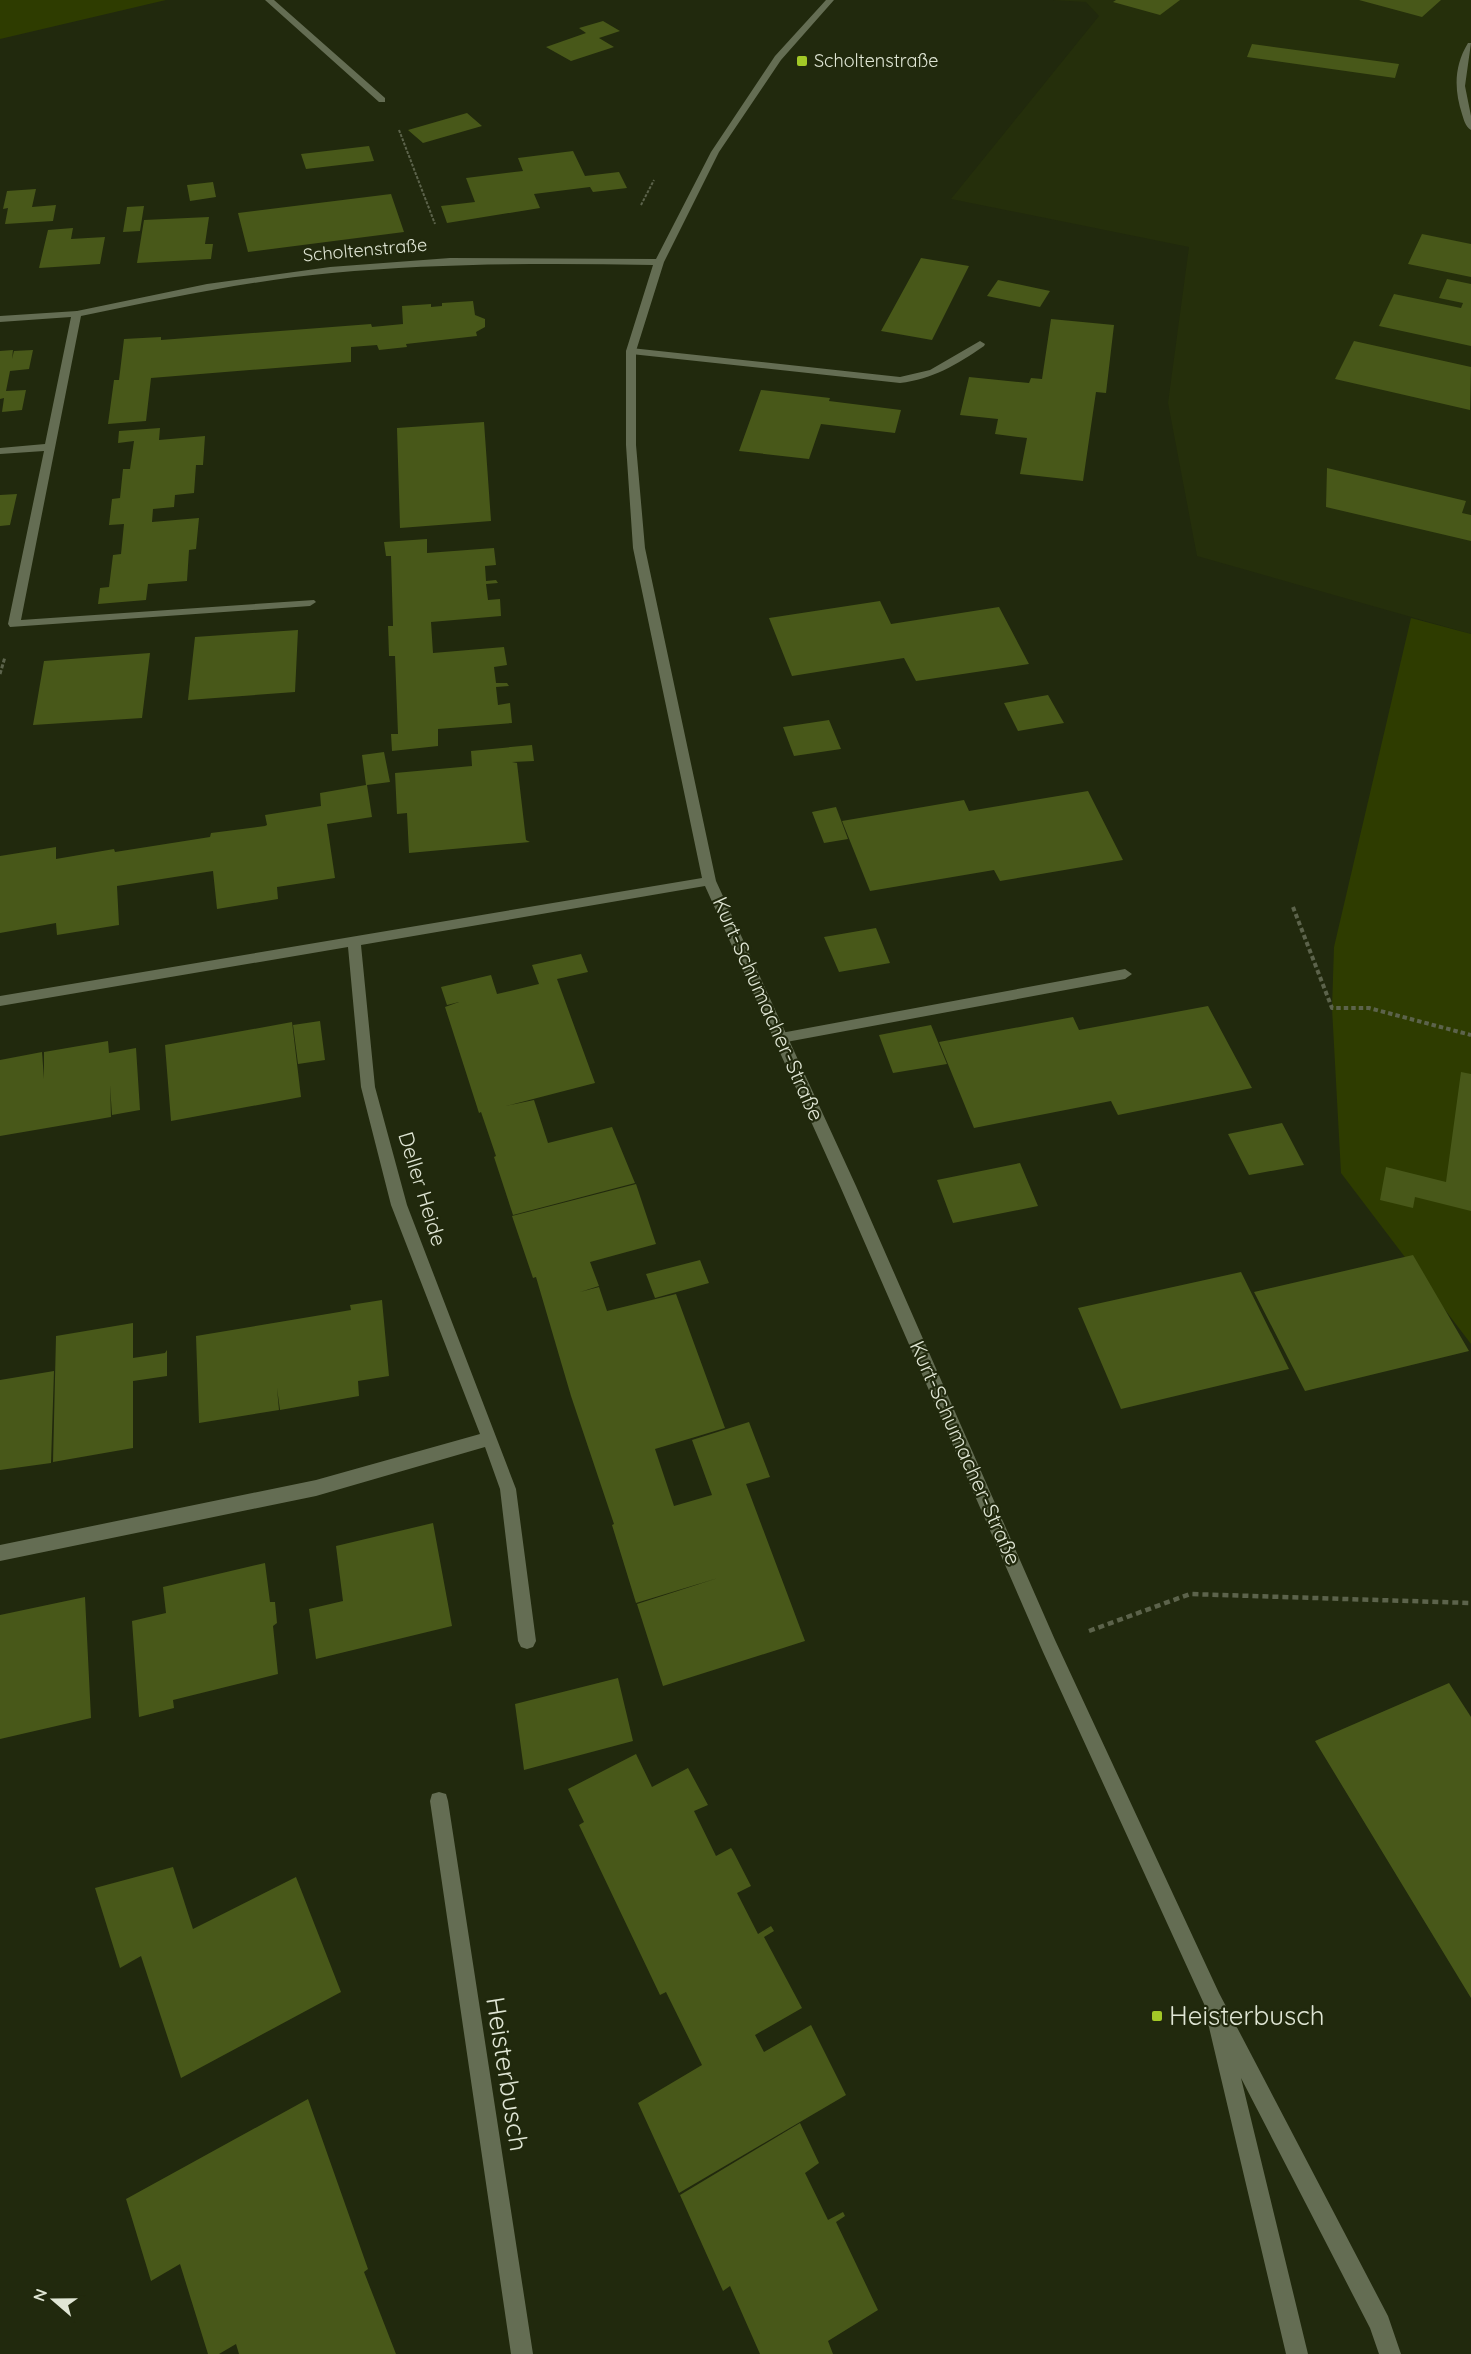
<svg xmlns="http://www.w3.org/2000/svg" width="1471" height="2354" font-family="Quicksand,sans-serif">
  <style>
    .built { fill: #252f0b }
    .green { fill: #2e3c00 }
    .building { fill: #485819 }
    .lines { fill: none; stroke-linecap: round; stroke-linejoin: round }
    .path-far3 { stroke: #5c634b; stroke-width: 2; stroke-dasharray: 3 1.5; stroke-linecap: butt }
    .path-far2 { stroke: #5c634b; stroke-width: 3; stroke-dasharray: 4 2; stroke-linecap: butt }
    .path-far1 { stroke: #5c634b; stroke-width: 4; stroke-dasharray: 4.5 3; stroke-linecap: butt }
    .path { stroke: #5c634b; stroke-width: 4.5; stroke-dasharray: 6 4; stroke-linecap: butt }
    .service { fill: #646d53; fill-rule: evenodd }
    .minor { fill: #646d53; fill-rule: evenodd }
    .poi-dot { fill: #a3c927; stroke: #21290d; stroke-width: 2 }
    .labels { text-anchor: middle; stroke-width: 4.5; stroke-linejoin: round; paint-order: stroke }
    .far-poi-label { font-size: 18px; fill: #e0e6d5; stroke: #21290d; text-anchor: start }
    .far-street-label { font-size: 18px; fill: #e0e6d5; stroke: #21290d }
    .street-label { font-size: 21px; fill: #e0e6d5; stroke: #21290d }
    .near-poi-label { font-size: 26px; fill: #e0e6d5; stroke: #21290d; text-anchor: start }
    .near-street-label { font-size: 26px; fill: #e0e6d5; stroke: #21290d }
  </style>
  <rect width="100%" height="100%" fill="#21290d"/>
  <path class="built" d="M1053,0H1471V634L1197,556L1168,403L1189,247L951,199L1099,16L1086,2Z"/>
  <path class="green" d="M0,0H166L0,39Z
    M1411,618L1471,634V1344L1341,1173L1332,1008L1334,947Z"/>
  <path class="building" d="M1116,0H1180L1160,15L1113,2Z
    M1359,0H1441L1422,17Z
    M603,21L620,31L599,38L614,47L571,61L546,47L586,33L579,28Z
    M1252,44L1399,64L1395,78L1247,57Z
    M467,113L482,126L423,143L408,130Z
    M369,146L374,161L306,169L301,154Z
    M573,151L585,176L619,172L627,188L593,192L590,187L534,194L540,208L447,223L441,206L475,202L466,178L523,171L518,158Z
    M213,182L216,197L190,201L187,185Z
    M36,189L32,207L56,205L53,221L5,224L8,208L3,209L7,191Z
    M391,194L404,232L248,252L238,213Z
    M144,206L140,231L123,232L127,207Z
    M209,217L205,244H213L211,259L137,263L144,220Z
    M73,228L71,239L105,237L100,264L39,268L48,230Z
    M1422,234L1471,244V277L1408,264Z
    M921,258L969,266L932,340L881,331Z
    M1447,279L1471,284V346L1379,326L1394,294L1461,308L1463,303L1439,298Z
    M998,280L1050,291L1040,307L987,296Z
    M473,301L475,315L485,319V327L476,332L477,336L406,344L407,347L379,350L377,345L351,347V362L151,378L146,421L108,424L114,380H119L124,339L161,337V340L371,324L372,327L403,324L402,306L431,304V307L442,306V303Z
    M1051,319L1114,325L1106,393L1096,392L1083,481L1020,474L1027,438L995,434L998,419L960,415L969,377L1029,383L1031,378L1042,379Z
    M1354,341L1471,367L1470,410L1335,379Z
    M13,350L12,359L14,351L33,350L29,369L10,371L6,391L26,390L22,410L2,412L4,398L0,399V351Z
    M761,390L830,398L829,401L901,410L895,433L821,424L809,459L739,451Z
    M484,422L491,521L400,528L397,428Z
    M160,428L159,440L205,436L203,465H196L194,493L175,495L174,507L153,509L152,522L199,518L196,549L189,550L187,581L148,584L146,600L98,604L100,588L109,587L113,555L121,554L124,524L109,525L112,499L120,498L123,469H130L134,441L118,443L119,431Z
    M1327,468L1466,501L1462,513L1471,515V541L1326,507Z
    M17,494L10,525L0,526V495Z
    M427,539V553L494,548L496,565L485,566L486,581L496,580L498,583L486,584L488,600L500,599L501,616L431,622L433,653L504,647L507,665L494,667L496,683H507L509,686L496,687L498,705L510,703L512,723L438,729V746L392,751L391,734H398L395,656H389L388,626H393L391,556H386L384,542Z
    M880,601L891,624L999,607L1029,664L916,681L904,658L792,676L769,618Z
    M298,630L295,692L188,700L195,637Z
    M150,653L142,718L33,725L44,661Z
    M1048,695L1064,723L1018,731L1004,703Z
    M829,720L841,749L794,756L783,727Z
    M532,745L534,761L512,762L517,763L526,840L530,842L409,853L407,813L397,814L395,773L472,766L471,751Z
    M384,752L390,782L367,785L372,817L327,824L335,878L277,887L278,899L217,909L213,871L117,886L119,925L57,935L56,923L0,933V856L56,847V859L114,849L115,852L210,837L211,833L265,826L267,825L265,815L321,806L320,793L366,785L362,755Z
    M1088,791L1123,860L1000,881L994,870L870,891L842,821L964,800L969,811Z
    M836,807L848,839L824,843L812,812Z
    M876,928L890,963L839,972L824,937Z
    M581,954L588,972L557,979L595,1083L506,1106L534,1100L548,1143L612,1127L635,1183L513,1215L494,1157L496,1156L481,1112L479,1113L445,1007L459,1002L447,1005L441,987L491,975L497,994L539,984L532,965Z
    M1208,1006L1252,1088L1118,1115L1111,1101L974,1128L939,1042L1073,1017L1079,1030Z
    M320,1021L325,1060L298,1064L293,1025Z
    M292,1022L301,1097L171,1121L165,1045Z
    M931,1025L947,1064L893,1073L879,1035Z
    M108,1041L109,1053L136,1048L140,1110L112,1115L110,1085L111,1117L0,1136V1060L42,1052L44,1079V1052Z
    M1461,1072L1471,1074V1211L1415,1197L1413,1208L1380,1200L1386,1167L1446,1182Z
    M1282,1123L1304,1165L1249,1175L1228,1134Z
    M1020,1163L1038,1206L953,1223L937,1180Z
    M636,1184L656,1244L590,1262L599,1286L580,1292L599,1287L607,1311L676,1294L725,1428L655,1449L674,1506L712,1495L692,1440L749,1422L770,1477L746,1484L805,1641L663,1686L637,1604L718,1578L636,1603L612,1525L614,1524L571,1396L536,1277L533,1278L512,1216Z
    M1413,1255L1469,1351L1305,1391L1254,1292Z
    M700,1260L709,1283L655,1298L646,1274Z
    M1241,1272L1289,1369L1121,1409L1078,1308Z
    M382,1300L389,1376L358,1381L359,1396L280,1410L277,1388L279,1410L199,1423L196,1336L351,1310L350,1305Z
    M133,1323V1358L165,1353L167,1350V1376L133,1381V1448L53,1462L56,1336Z
    M54,1371L51,1463L0,1470V1380Z
    M433,1523L452,1626L316,1659L309,1609L343,1601L336,1546Z
    M265,1563L270,1602H275L277,1623L273,1626L278,1674L173,1700L174,1708L139,1717L132,1621L166,1613L163,1587Z
    M85,1597L91,1718L0,1739V1615Z
    M618,1678L633,1741L524,1770L515,1704Z
    M1449,1683L1471,1717V1998L1315,1741Z
    M636,1754L652,1787L688,1768L708,1805L694,1811L716,1856L731,1848L733,1851L751,1886L737,1893L758,1934L771,1926L774,1931L764,1937L802,2008L755,2035L764,2052L811,2025L846,2095L679,2193L638,2103L702,2065L666,1992L660,1995L579,1825L584,1822L568,1789Z
    M173,1867L193,1929L296,1877L341,1992L181,2078L141,1956L120,1968L95,1888Z
    M308,2099L368,2269L364,2272L396,2354H239L236,2344L219,2354H208L180,2264L151,2281L126,2199Z
    M800,2123L819,2163L805,2173L828,2220L843,2212L845,2216L836,2222L878,2310L828,2341L833,2354H760L730,2286L723,2291L680,2195Z"/>
  <g class="lines">
    <path class="path-far3" d="M399,130L435,224
      M641,205L654,180"/>
    <path class="path-far2" d="M0,674L5,657"/>
    <path class="path-far1" d="M1293,907L1332,1008H1369L1471,1035"/>
    <path class="path" d="M1089,1631L1190,1594L1471,1603"/>
    <path class="service" d="M980,341L985,344L984,346C956,365 933,379 900,383L631,354L626,351L631,348L900,377L930,370Z
      M1125,969L1132,974L1125,979L781,1043L774,1038L781,1033Z"/>
    <path class="minor" d="M265,0H274L385,98V102H379Z
      M826,0H834L781,60L719,152L664,262L636,351V445L645,548L716,881L856,1186L1055,1640L1219,1993L1388,2316L1401,2354H1379L1370,2328L1241,2078L1308,2354H1286L1208,2023L1210,2017L1043,1652L840,1186L705,886L361,945L375,1087L407,1205L516,1489L536,1641L533,1647L527,1649L521,1647L518,1641L500,1489L485,1447L316,1496L0,1561V1545L316,1480L480,1434L391,1205L361,1087L348,947L0,1006V996L702,878L633,548L626,445V351L653,265C546,263 439,263 332,273C247,281 164,299 81,316L21,620L314,600L316,602L310,606L10,627L8,624L44,451L0,454V448L45,444L71,317L0,322V316L77,311L207,284L330,267L450,258L656,259L711,152L775,56Z
      M1471,43L1465,86L1471,116V130C1465,126 1464,120 1462,114C1454,89 1454,66 1468,43Z
      M439,1792L446,1794L448,1801L533,2354H511L430,1801L432,1794Z"/>
  </g>
  <g class="poi-dot">
    <rect x="796" y="55" width="12" height="12" rx="3"/>
    <rect x="1151" y="2010" width="12" height="12" rx="3"/>
  </g>
  <g class="labels">
    <g class="far-poi-label">
      <text x="814" y="67">Scholtenstraße</text>
    </g>
    <g class="far-street-label">
      <text transform="translate(365 250) rotate(-5)" y="6">Scholtenstraße</text>
    </g>
    <g class="street-label">
      <text transform="translate(768 1009) rotate(66)" y="7">Kurt-Schumacher-Straße</text>
      <text transform="translate(422 1189) rotate(73)" y="7">Deller Heide</text>
      <text transform="translate(965 1453) rotate(66)" y="7">Kurt-Schumacher-Straße</text>
    </g>
    <g class="near-poi-label">
      <text x="1169" y="2025">Heisterbusch</text>
    </g>
    <g class="near-street-label">
      <text transform="translate(507 2074) rotate(81)" y="9">Heisterbusch</text>
    </g>
  </g>
  <g transform="translate(54 2300) rotate(290)" stroke="#21290d" stroke-width="4.5" paint-order="stroke">
  <path d="M0-4.5L10 22L0 15L-10 22Z" fill="#e0e6d5"/>
  <text y="-9" font-size="16" font-weight="bold" text-anchor="middle" fill="#e0e6d5">N</text>
  </g>
</svg>
